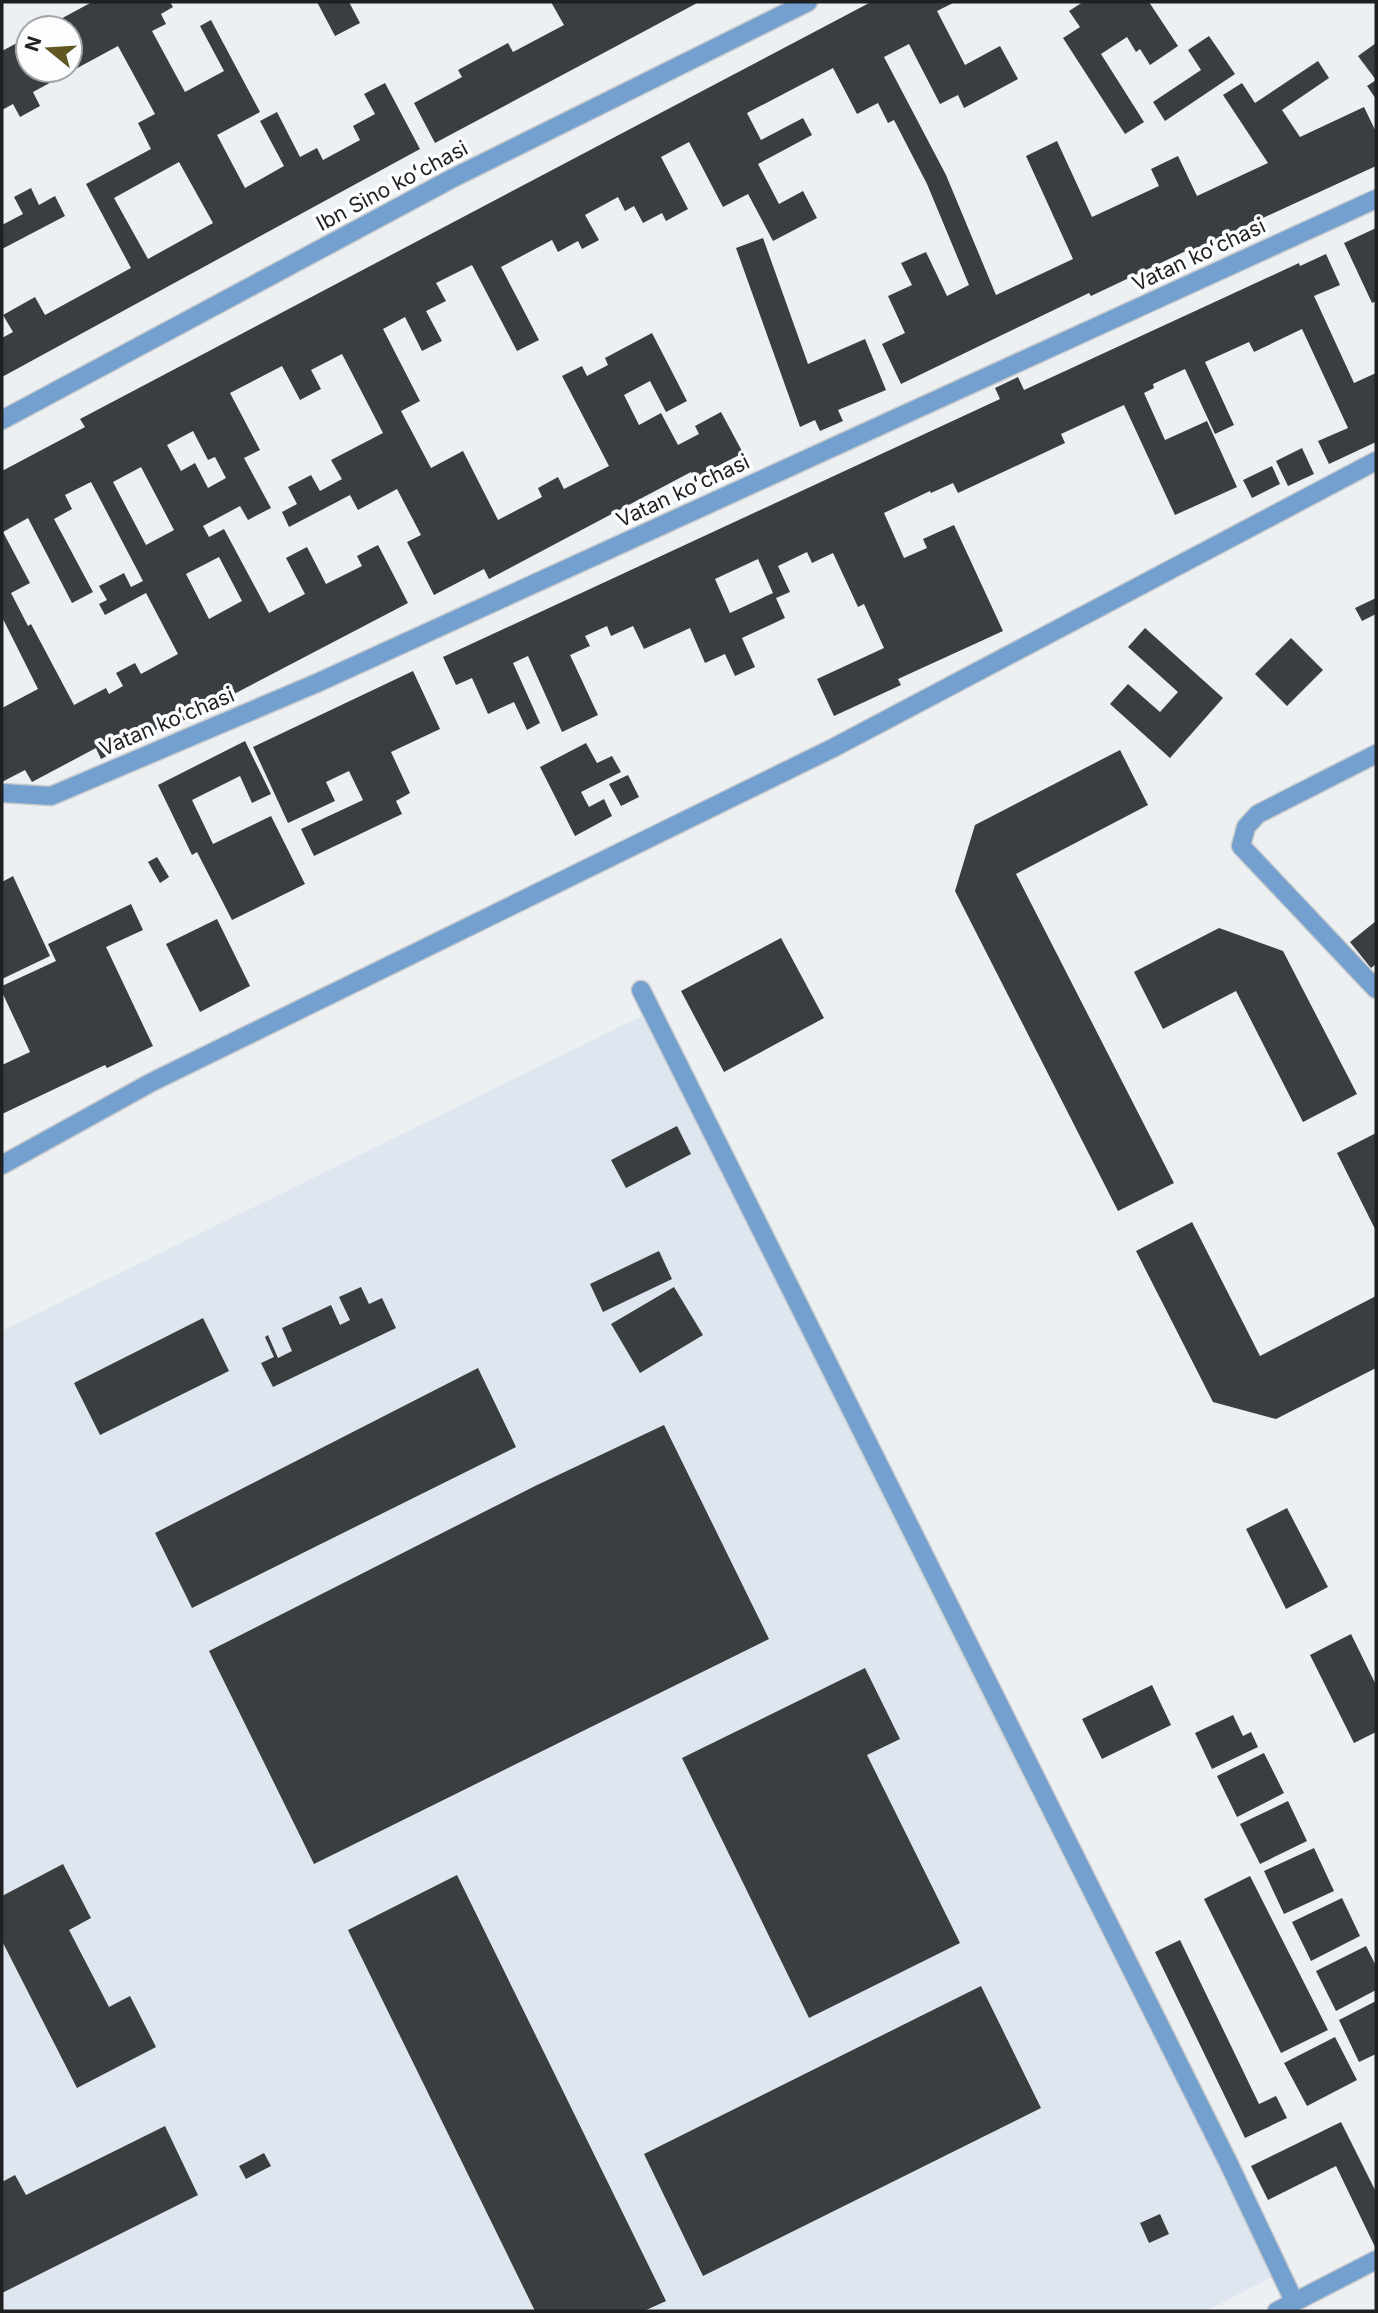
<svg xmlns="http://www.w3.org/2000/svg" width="1378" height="2313" font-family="Inter,sans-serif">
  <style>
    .built { fill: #dee6ef }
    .building { fill: #3b3e40; fill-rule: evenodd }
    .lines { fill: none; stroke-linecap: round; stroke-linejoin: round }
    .minor-casing { stroke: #c8cbcd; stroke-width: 21 }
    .minor { stroke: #73a0ce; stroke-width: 18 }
    .labels { text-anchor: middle; stroke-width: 7; stroke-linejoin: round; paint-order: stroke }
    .street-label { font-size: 21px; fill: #1f2022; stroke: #fcfdff }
  </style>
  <rect width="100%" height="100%" fill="#edf0f3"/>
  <path class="built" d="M658,1008L1272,2277L1206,2311H2V1331Z"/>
  <path class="building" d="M92,2H170L173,7L161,14L166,24L152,31L185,92L224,71L200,26L211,20L260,112L217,135L245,188L284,166L260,121L277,112L300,157L317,148L323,160L360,140L353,126L375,114L364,94L385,83L420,149L2,377V338L13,332L3,315L35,297L45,315L131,268L86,184L151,149L138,123L155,114L118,46L33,92L40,106L20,117L13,104L2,110V51L28,37V70H70V28H44ZM179,162L213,223L148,259L114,198Z
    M317,2H349L360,23L335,36Z
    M551,2H699L435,143L414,103L462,77L458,70L508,43L513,52L564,25Z
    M871,2H955L937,11L965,65L1000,46L1018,79L964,108L958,95L940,104L909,44L884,57L946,175L996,295L1073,259L1026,156L1057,141L1092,217L1159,186L1151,169L1178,156L1197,196L1268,163L1223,95L1242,83L1255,103L1318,61L1329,78L1282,110L1300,137L1364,107L1376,132V166L1217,239L1220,245L1192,258L1188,250L1091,296L1089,293L901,384L882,344L905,333L888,296L912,285L901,263L926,252L947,296L969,285L927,184L894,120L888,123L878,103L857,114L833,68L747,113L761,140L803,118L812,135L758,164L779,204L803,191L817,218L773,241L748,194L723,207L689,142L661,157L688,209L666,221L662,213L643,223L634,206L625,211L618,197L585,215L599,240L582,249L578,241L558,252L552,240L501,267L539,340L517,351L472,265L436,283L446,301L426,311L442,341L422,351L405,317L383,329L420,401L401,411L431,468L463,451L498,520L542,497L538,488L558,477L564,489L609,466L562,376L582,366L587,376L608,365L605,358L652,333L687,401L666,412L650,381L624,395L639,425L661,413L678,445L699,434L695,426L721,412L743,453L716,467L718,471L697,482L691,472L489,579L484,569L434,595L407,542L421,535L397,489L358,510L350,495L289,527L282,512L297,504L288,487L311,475L320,491L342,479L331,460L383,433L342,354L311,370L321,389L300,400L282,366L230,393L260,450L244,458L271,508L248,520L240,506L203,526L209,537L224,529L269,613L305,594L286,558L307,547L326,584L362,566L357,556L378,545L408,603L169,728L167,724L101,759L96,748L32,782L25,770L2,782V708L38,689L2,617V471L85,427L80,419ZM193,431L208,460L215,457L226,478L208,488L195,463L181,471L167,445ZM141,467L174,530L146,545L113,482ZM91,482L143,581L131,587L124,573L99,586L107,600L99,604L105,615L146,593L178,654L141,674L135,663L116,673L123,686L109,694L106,688L74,705L31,624L28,626L11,593L30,583L3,532L28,518L72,603L93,592L54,519L72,509L65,495ZM219,557L242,601L209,619L186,574Z
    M1083,2H1149L1178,46L1150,65L1140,49L1136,52L1127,37L1101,54L1144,122L1125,134L1063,38L1080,27L1069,11Z
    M1209,36L1235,74L1165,121L1153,102L1201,70L1188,50Z
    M1376,43V99L1367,86L1376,80L1358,56Z
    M31,188L39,205L55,196L65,216L2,249V225L23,214L14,197Z
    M1376,228V301L1372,303L1344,243Z
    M763,238L808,364L865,339L886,390L838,410L843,421L820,431L815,420L800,427L736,248Z
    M1326,254L1340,285L1314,296L1354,383L1376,373V427L1375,428L1376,442L1329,464L1318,441L1348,428L1302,329L1254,352L1249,342L1205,362L1234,425L1215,434L1185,369L1153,384L1154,388L1144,393L1165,440L1207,421L1237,487L1175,515L1124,405L1061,434L1065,443L958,493L953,483L931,493L930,491L884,513L904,558L927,548L923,539L954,525L1003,631L898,679L901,685L834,716L817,679L884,648L864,604L858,607L833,553L812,563L807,552L778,566L790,592L776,598L785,618L742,638L755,667L735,676L725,654L705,663L690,628L644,649L633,626L611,636L607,626L585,636L590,646L570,655L598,715L562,732L528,656L513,663L540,723L527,730L514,702L488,714L472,678L456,685L443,657L1000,399L995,388L1018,377L1024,390L1299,263L1300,266ZM758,559L773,593L730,613L715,579Z
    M1302,448L1314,474L1288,486L1276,461Z
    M1272,466L1280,484L1252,498L1243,480Z
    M1376,598V614L1362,621L1355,608Z
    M1145,628L1223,698L1170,758L1110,704L1128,684L1160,712L1178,692L1128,647Z
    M1291,638L1323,670L1287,706L1255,674Z
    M413,671L440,729L391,752L410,793L396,801L402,814L314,856L301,829L363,800L349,771L326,782L335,801L288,823L253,747Z
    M245,741L271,794L252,803L240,776L192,800L213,844L271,816L305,884L232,920L197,852L192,855L158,785Z
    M586,743L597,763L612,756L621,772L581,792L589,807L604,799L612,816L575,836L540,767Z
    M1120,750L1148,805L1016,874L1174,1183L1118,1211L955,891L975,825Z
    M628,775L639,797L621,806L609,784Z
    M157,857L169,877L160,883L148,862Z
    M13,876L50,956L2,979V882Z
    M131,904L143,930L106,947L153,1046L107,1068L105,1065L2,1114V1065L30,1052L2,992V986L56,961L48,944Z
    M217,919L250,986L200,1012L166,944Z
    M1376,921V964L1371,968L1350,942Z
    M1219,928L1283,951L1357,1094L1303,1122L1236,991L1163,1029L1134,972Z
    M781,938L824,1018L724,1072L681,991Z
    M677,1126L691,1154L626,1188L611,1160Z
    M1376,1133V1231L1337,1153Z
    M1192,1222L1260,1356L1376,1296V1368L1276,1419L1213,1402L1136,1251Z
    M659,1251L672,1279L603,1312L590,1284Z
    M361,1287L369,1304L382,1298L396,1328L273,1387L261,1363L274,1357L265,1337L268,1335L278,1358L292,1351L282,1328L331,1305L340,1325L350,1320L339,1297Z
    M674,1287L703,1335L640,1373L611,1324Z
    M203,1318L229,1371L100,1435L74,1383Z
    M478,1368L516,1447L192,1608L155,1533Z
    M664,1425L769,1639L314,1864L209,1651L535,1486Z
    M1287,1508L1328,1587L1286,1609L1246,1529Z
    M1351,1634L1376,1685V1732L1354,1743L1310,1655Z
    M865,1668L900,1739L867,1755L960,1943L809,2018L682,1758Z
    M1152,1685L1171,1725L1102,1759L1082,1719Z
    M1233,1715L1243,1736L1251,1732L1258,1747L1212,1769L1195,1733Z
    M1264,1753L1284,1793L1237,1817L1217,1776Z
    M1288,1801L1307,1841L1260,1864L1240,1824Z
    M1314,1848L1334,1891L1284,1914L1264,1871Z
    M63,1864L91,1918L69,1930L109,2007L130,1996L156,2047L77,2088L2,1941V1896Z
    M457,1875L666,2301L644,2311H535L348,1930Z
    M1250,1876L1328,2030L1281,2053L1204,1899Z
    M1342,1898L1360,1936L1311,1961L1292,1922Z
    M1180,1940L1259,2104L1276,2096L1287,2118L1245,2138L1155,1952Z
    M1366,1946L1376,1966V1990L1336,2011L1316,1971Z
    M981,1986L1041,2108L703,2276L644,2154Z
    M1376,2001V2054L1359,2062L1339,2020Z
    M1335,2037L1357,2080L1307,2106L1284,2063Z
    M1341,2122L1376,2192V2249L1336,2166L1268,2200L1251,2166Z
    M165,2126L198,2195L2,2293V2182L15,2175L26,2195Z
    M264,2153L271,2166L246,2179L239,2166Z
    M1160,2214L1169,2234L1149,2243L1140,2223Z"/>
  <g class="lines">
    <defs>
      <path id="minor" d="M2,420L453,178L808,2
        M1376,754L1258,814L1246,827L1241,846L1376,989
        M2,793L51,796L317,683L1376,199
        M641,990L1228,2162L1294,2301
        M2,1165L152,1082L833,748L1376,461
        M1277,2311L1376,2260"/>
    </defs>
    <use href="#minor" class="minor-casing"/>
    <use href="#minor" class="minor"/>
  </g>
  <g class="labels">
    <g class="street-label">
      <text transform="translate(392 186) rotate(-28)" y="7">Ibn Sino koʻchasi</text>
      <text transform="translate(1199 255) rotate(-25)" y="7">Vatan koʻchasi</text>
      <text transform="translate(683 491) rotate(-25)" y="7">Vatan koʻchasi</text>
      <text transform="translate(167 722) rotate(-23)" y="7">Vatan koʻchasi</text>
    </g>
  </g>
  <rect width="1378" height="2313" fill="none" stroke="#1f2022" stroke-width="7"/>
  <g transform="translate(49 49) rotate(288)"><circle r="33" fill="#fcfdff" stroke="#a4a5a7" stroke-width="2"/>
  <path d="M0-5L12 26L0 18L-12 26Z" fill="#605723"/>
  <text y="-10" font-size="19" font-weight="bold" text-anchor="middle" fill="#1f2022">N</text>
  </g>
</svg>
